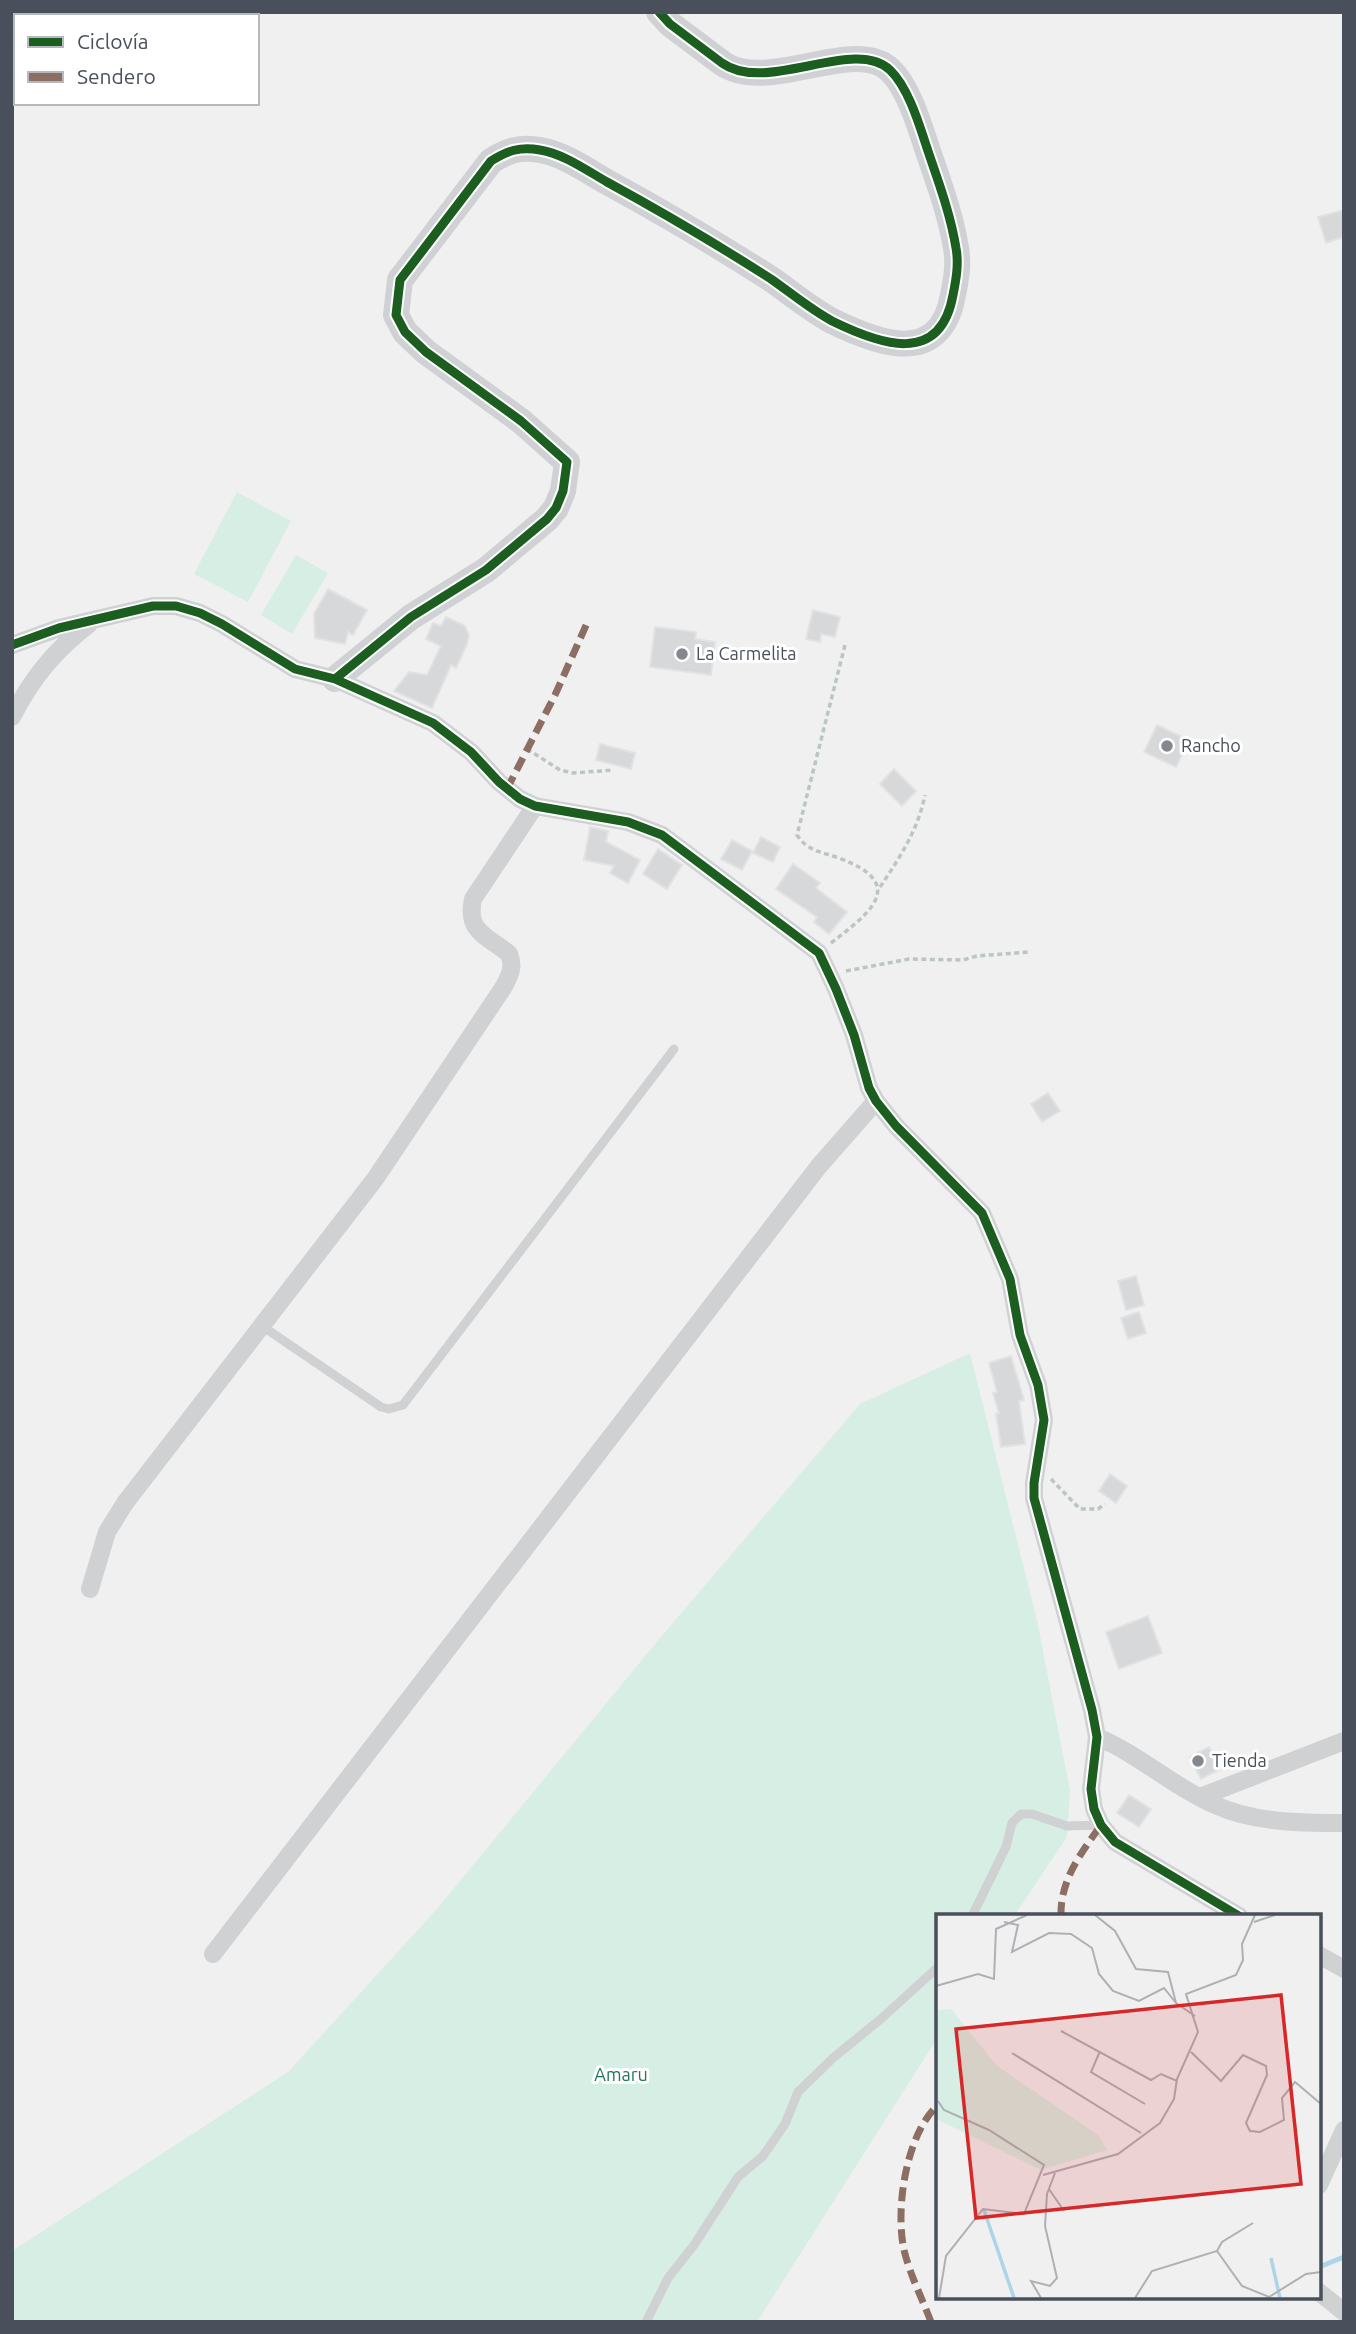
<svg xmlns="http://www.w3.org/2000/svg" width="1356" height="2334" font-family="Ubuntu,sans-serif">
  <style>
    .green { fill: #d6eee3 }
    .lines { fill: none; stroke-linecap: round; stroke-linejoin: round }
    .stream { stroke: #aed4e8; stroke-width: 5 }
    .building { fill: #d7d8da; stroke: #e2e2e3; stroke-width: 2 }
    .path { stroke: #bbc5c4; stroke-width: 3.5; stroke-dasharray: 5 3.5; stroke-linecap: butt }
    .lane { stroke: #cfd1d3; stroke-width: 9 }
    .street { stroke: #cfd1d3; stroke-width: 18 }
    .secondary { stroke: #cfd1d4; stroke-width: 26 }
    .quiet { stroke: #8d6e63; stroke-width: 7; stroke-dasharray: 14 7; stroke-linecap: butt }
    .cycleway-casing { stroke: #fff; stroke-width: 13 }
    .cycleway { stroke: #1b5e20; stroke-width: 9 }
    .poi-dot { fill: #83888f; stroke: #fff; stroke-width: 2.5 }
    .labels { text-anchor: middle; stroke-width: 6; stroke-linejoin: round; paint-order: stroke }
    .poi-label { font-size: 18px; fill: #49505b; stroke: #fff; text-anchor: start }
    .park-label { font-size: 18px; fill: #1e7758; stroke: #fff }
    .inset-river { fill: none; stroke: #aed4e8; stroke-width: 3.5 }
    .inset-road { fill: none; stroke: #adb0b4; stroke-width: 2 }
    .view { fill: #d62828; fill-opacity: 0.15; stroke: #d62828; stroke-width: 3.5 }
    .inset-edge { fill: none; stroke: #49505b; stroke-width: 3.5 }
  </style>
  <rect width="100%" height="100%" fill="#f0f0f0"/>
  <path class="green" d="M237,492L291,521L248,602L194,574Z
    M296,555L328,573L292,634L261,615Z
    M970,1353L1037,1620L1070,1791L1067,1837L1014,1916H938V2037L757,2322H12V2251L288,2072L437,1909L660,1638L860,1404Z"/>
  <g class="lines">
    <path class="stream" d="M1319,2267L1344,2257"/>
  </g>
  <path class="building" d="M1344,210V237L1326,243L1318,217Z
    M328,589L367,610L353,635L348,632L345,644L315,638L314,614Z
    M813,610L840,617L835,637L821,634L820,642L806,639Z
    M446,617L465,626L469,635L467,644L456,668L451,665L432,708L394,691L409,672L427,675L441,646L426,639L433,623L441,626Z
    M655,627L696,632L695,639L715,642L711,675L650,667Z
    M1157,725L1189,740L1176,767L1144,752Z
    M600,744L635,753L631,769L596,760Z
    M894,769L916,791L902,806L880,784Z
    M590,827L608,831L606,842L640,860L628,883L610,873L614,866L584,860Z
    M761,837L780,847L773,862L753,853Z
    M732,840L752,851L742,870L721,859Z
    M658,849L682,865L667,889L643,874Z
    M793,864L820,883L816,888L847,912L829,934L814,922L817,917L776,889Z
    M1048,1093L1060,1111L1042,1122L1031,1104Z
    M1136,1276L1144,1305L1126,1310L1118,1281Z
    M1139,1312L1146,1333L1128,1339L1121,1318Z
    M1011,1356L1024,1400L1019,1401L1025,1444L1001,1447L996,1414L999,1413L993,1393L997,1392L989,1363Z
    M1110,1474L1127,1486L1116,1503L1099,1491Z
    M1148,1616L1162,1653L1119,1669L1106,1632Z
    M1209,1747L1220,1769L1201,1779L1190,1757Z
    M1129,1795L1151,1809L1139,1827L1117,1813Z"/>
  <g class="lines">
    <path class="path" d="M527,749L560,770L573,773L614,770
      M880,887C899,859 918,830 925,795
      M831,943C870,913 909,884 839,858C822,852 807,851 797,835L845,645
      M846,971L909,959L963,960L977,956L1029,952
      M1051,1479L1080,1509H1098L1105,1504"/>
    <path class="lane" d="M262,1326L381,1407L389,1409L403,1405L674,1049
      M972,1916L1006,1847L1012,1823L1021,1814H1032L1067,1826L1101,1825
      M646,2322L668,2278L694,2245L738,2177L763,2156L785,2124L798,2092L833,2058L882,2018L938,1967"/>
    <path class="street" d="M12,645L59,628L153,606H176L200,613L222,624L295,669L335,679L433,723L471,752L499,782L520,799L535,806L628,822L662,835L819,953L836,989L854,1035L869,1088L876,1101L896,1126L982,1213L1010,1279L1020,1335L1038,1385L1044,1420L1034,1483V1498L1092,1710L1097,1737L1091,1789L1094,1809L1101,1825L1115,1842L1239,1916
      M12,717C32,678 54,651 89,624
      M90,1589L107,1532L125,1503L375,1179L503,988C509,977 515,967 509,954C486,935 466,932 473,899L535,806
      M1097,1737C1139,1754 1173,1787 1215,1805C1255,1823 1301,1823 1344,1823
      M1200,1797L1344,1741
      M213,1954L819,1166L876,1101
      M1319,1955L1344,1969
      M1319,2185L1344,2130
      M1319,2292L1344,2312"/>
    <path class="secondary" d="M335,679L411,617L486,570L547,519L556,508L563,491L567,462L521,421L426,352L405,332L396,315L400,280L491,161C507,151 520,146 540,150C564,154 586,170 607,182C662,212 718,245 771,279C791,293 810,309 832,321C879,344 940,367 953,295C956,280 959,264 956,248C951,217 940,186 930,157C921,131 910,89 890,70C854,36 767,95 722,63L670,24L659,12"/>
    <path class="quiet" d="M507,789L555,695L588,621
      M1061,1916C1060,1880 1081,1853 1101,1825
      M931,2322C922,2298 910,2275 904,2250C895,2209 906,2134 938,2105"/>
    <defs>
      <path id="cycleway" d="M12,645L59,628L153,606H176L200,613L222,624L295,669L335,679L433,723L471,752L499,782L520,799L535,806L628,822L662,835L819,953L836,989L854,1035L869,1088L876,1101L896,1126L982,1213L1010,1279L1020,1335L1038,1385L1044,1420L1034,1483V1498L1092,1710L1097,1737L1091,1789L1094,1809L1101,1825L1115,1842L1239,1916
        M335,679L411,617L486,570L547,519L556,508L563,491L567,462L521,421L426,352L405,332L396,315L400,280L491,161C507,151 520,146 540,150C564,154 586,170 607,182C662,212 718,245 771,279C791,293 810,309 832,321C879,344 940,367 953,295C956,280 959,264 956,248C951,217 940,186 930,157C921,131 910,89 890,70C854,36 767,95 722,63L670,24L659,12"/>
    </defs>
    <use href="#cycleway" class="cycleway-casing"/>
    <use href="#cycleway" class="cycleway"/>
  </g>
  <g class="poi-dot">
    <circle cx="682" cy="654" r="7"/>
    <circle cx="1167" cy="746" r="7"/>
    <circle cx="1198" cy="1761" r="7"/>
  </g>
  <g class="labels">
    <g class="poi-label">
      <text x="696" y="660">La Carmelita</text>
      <text x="1181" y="752">Rancho</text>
      <text x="1212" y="1767">Tienda</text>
    </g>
    <g class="park-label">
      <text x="621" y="2081">Amaru</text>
    </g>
  </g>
  <g transform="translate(936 1914)">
    <rect width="385" height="385" fill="#f0f0f0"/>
    <path d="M15,95L61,152L162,221L171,236L105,256L0,205V96Z" fill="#d6eee3"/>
    <path class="inset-river" d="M48,296L78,384M335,344L344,384"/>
    <path class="inset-road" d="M159,1L179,17L200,55L232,58L240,89L259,102M68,8L82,11L76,38L113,19L135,20L156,34L163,60L177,77L203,87L228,74L240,89M318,8L339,1M0,72L42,60L58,65L60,15L91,1M125,117L215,166L225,160L241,167M164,137L155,158L209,190M255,138L285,167L307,141L330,152L331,161L310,209L314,217L324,218L348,206L346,184L359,168L385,190M76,139L205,219M2,187L8,196L53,216L108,251L88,300L47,295L10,342L3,384M107,261L182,240L224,209L238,185L241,165L262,118L250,80L300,61L307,46L306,30L319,1M113,275L128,297M281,337L306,372L333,383L370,360L385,358M105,384L95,367L114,372L121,364L109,312L111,280L119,259M199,384L216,357L281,337L286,328L317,309"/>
    <path class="view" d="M345,81L365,270L40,304L20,115Z"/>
    <rect width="385" height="385" class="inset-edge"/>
  </g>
  <rect width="1356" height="2334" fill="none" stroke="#49505b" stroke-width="28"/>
  <rect x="14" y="14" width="245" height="91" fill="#ffffff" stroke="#b6b9bd" stroke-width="2"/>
  <rect x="28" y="37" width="35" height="10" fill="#1b5e20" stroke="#b6b9bd" stroke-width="2"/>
  <text x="77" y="49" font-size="21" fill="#49505b">Ciclovía</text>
  <rect x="28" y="72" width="35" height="10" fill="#8d6e63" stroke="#b6b9bd" stroke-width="2"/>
  <text x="77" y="84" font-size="21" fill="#49505b">Sendero</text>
</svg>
